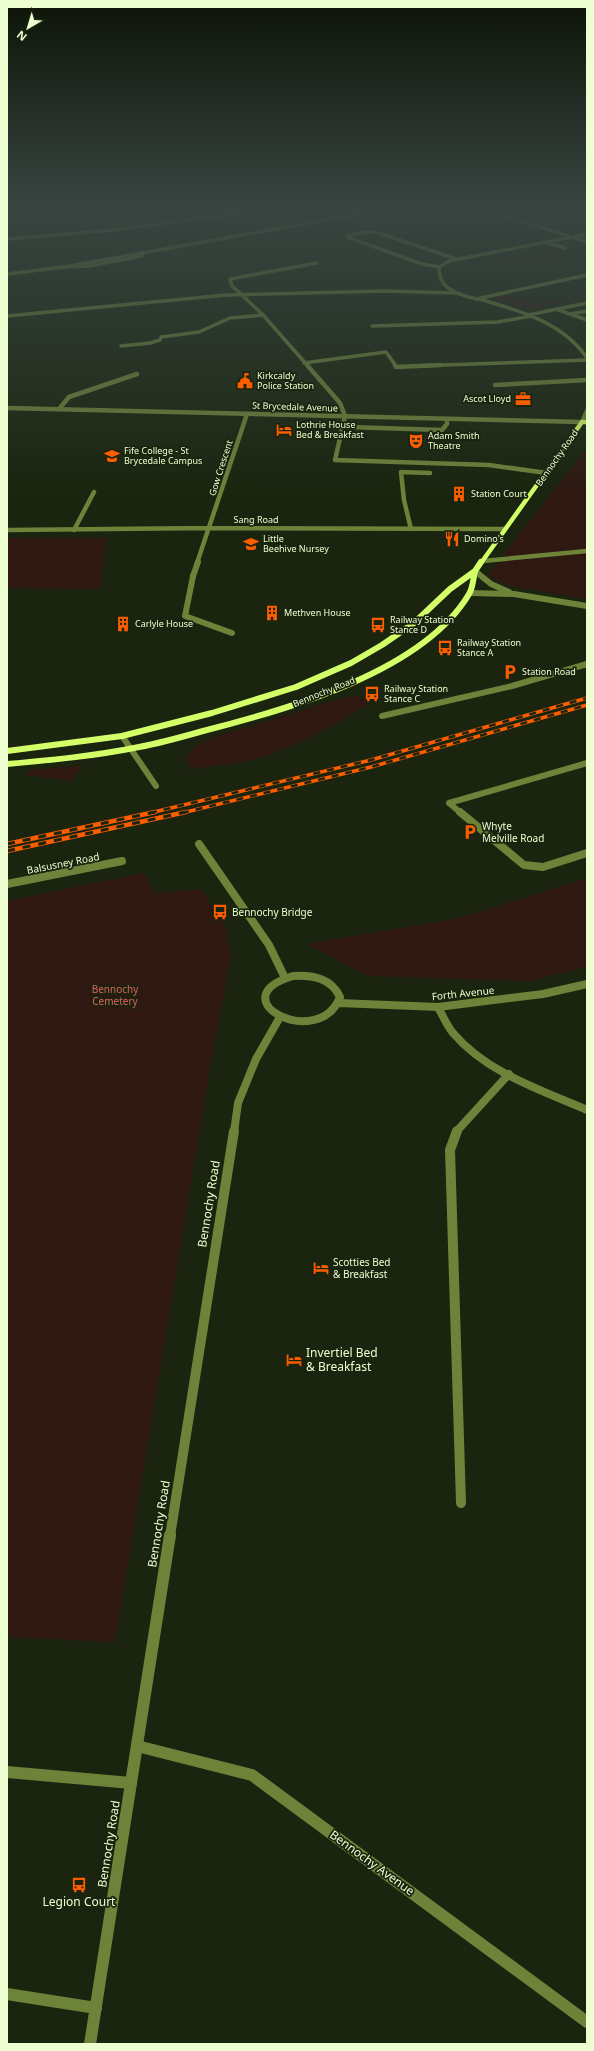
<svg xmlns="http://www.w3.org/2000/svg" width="594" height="2051" font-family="'Noto Sans',sans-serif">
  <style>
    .green { fill: #2e1811 }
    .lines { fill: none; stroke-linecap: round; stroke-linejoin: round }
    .service-far5 { stroke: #6d8339; stroke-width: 3.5 }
    .service-far4 { stroke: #6d8339; stroke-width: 4.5 }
    .service-far3 { stroke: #6d8339; stroke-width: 6 }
    .service-far2 { stroke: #6d8339; stroke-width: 8 }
    .service-far1 { stroke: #6d8339; stroke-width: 10 }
    .service { stroke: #6d8339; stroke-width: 12 }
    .pedestrian { stroke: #6d8339; stroke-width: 3.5 }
    .minor-far4 { stroke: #6d8339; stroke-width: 3.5 }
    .minor-far3 { stroke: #6d8339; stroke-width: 4.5 }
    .minor-far2 { stroke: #6d8339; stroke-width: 6 }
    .minor-far1 { stroke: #6d8339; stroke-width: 8 }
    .minor { stroke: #6d8339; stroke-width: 12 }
    .tertiary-far4 { stroke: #6d8339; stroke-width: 4.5 }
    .tertiary-far3 { stroke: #6d8339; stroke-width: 6 }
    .tertiary-far2 { stroke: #6d8339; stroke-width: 8 }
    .tertiary-far1 { stroke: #6d8339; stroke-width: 10 }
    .tertiary { stroke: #6d8339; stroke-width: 12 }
    .secondary-far1 { stroke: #d3ff68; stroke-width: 4.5 }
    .secondary { stroke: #d3ff68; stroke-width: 6 }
    .rail-far1-casing { stroke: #fc5d00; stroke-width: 3.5 }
    .rail-casing { stroke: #fc5d00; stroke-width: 4.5 }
    .rail-far1 { stroke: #1a240e; stroke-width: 2.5; stroke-dasharray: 7; stroke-linecap: butt }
    .rail { stroke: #1a240e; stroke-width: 3; stroke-dasharray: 8; stroke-linecap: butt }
    .labels { text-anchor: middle; stroke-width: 3.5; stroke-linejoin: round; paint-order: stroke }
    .far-poi-label { font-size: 9px; fill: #edffd1; stroke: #1a240e; text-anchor: start }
    .far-street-label { font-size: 9px; fill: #edffd1; stroke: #1a240e }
    .poi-label { font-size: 10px; fill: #edffd1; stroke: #1a240e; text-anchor: start }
    .street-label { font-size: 10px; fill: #edffd1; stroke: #1a240e }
    .park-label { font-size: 10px; fill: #e05e5c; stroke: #1a240e }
    .near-street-label { font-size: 12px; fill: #edffd1; stroke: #1a240e }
    .near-poi-label { font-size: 12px; fill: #edffd1; stroke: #1a240e; text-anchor: start }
  </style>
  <rect width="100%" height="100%" fill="#1a240e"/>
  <path class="green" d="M551,250L569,256L518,266L500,260Z
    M587,294V297L530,309L492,297L503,295L538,304Z
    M587,448V599L510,586L487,576Z
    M7,538H106L100,589L7,588Z
    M359,695L369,704C335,725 300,745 262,757C240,764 214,765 191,769L186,759C189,752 194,747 200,743C218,733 239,730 259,724C292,714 324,701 359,695Z
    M83,765L72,781L25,775L30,770Z
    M144,873L155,893L201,889L226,927L231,956L211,1062L115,1642L7,1637V901Z
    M587,878V967L529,981L369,976L306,944L460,918Z"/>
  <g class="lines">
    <path class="service-far5" d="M390,211L404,216
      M544,242L565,248
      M64,267L89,266L142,256V252
      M439,267L422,264L347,237L356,233L376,232L456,259
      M242,295L232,286L230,279L317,263
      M476,299L587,275
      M556,309L587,320
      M570,314L587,311
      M372,326L498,322L531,316
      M121,346L150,343L160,340L161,337L199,332L230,318L263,315
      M304,363L386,352L396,366
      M414,366L587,360"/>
    <path class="service-far4" d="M395,365L396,367L441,365
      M495,385L587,380
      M59,409L69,397L137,374
      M345,416L343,425L348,427L442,430L447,424V419
      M343,425L335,460L489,465L547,473
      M411,529L404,500L401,472L430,473
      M74,530L94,492
      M483,561L587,551"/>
    <path class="service-far3" d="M193,576L185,616L232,633
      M382,716L512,686L587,664
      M449,803L461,813
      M449,803L587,763"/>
    <path class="service-far2" d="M460,812L524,865L543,867L587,853
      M456,1132L509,1074"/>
    <path class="service-far1" d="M457,1131L450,1150L461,1503"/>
    <path class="service" d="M7,1772L131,1783"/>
    <path class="pedestrian" d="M7,239L112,230L257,211"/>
    <path class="minor-far4" d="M491,211L587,242
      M587,234L449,261L439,267C439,276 441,283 448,288C459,296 473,298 486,301C524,312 564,324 587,358
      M7,274L64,267L376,211
      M242,295L263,315L308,366
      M528,315L587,303
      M7,316L226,295L385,291L456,293"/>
    <path class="minor-far3" d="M307,365L340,403L345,416
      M582,422L587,411
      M7,530L210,528L505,529
      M197,563L247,414"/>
    <path class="minor-far2" d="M475,571L491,584L509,592
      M193,576L198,562
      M470,593L514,594L587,606"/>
    <path class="minor-far1" d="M7,884L122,861
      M438,1007C443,1016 447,1026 453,1033C487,1073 541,1090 587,1110"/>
    <path class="minor" d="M137,1746L252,1775L587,2022
      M7,1994L96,2008"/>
    <path class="tertiary-far4" d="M7,408L582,422"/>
    <path class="tertiary-far3" d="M122,736L156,786"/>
    <path class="tertiary-far2" d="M199,844L269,945L285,978
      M293,976C313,975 331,978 340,997C319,1052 217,999 293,976Z
      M339,1003L438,1007L543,994L587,984
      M234,1132L238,1103L256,1059L280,1017"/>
    <path class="tertiary-far1" d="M170,1536L234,1131"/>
    <path class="tertiary" d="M90,2044L170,1535"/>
    <path class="secondary-far1" d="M481,563L582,422H587"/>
    <path class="secondary" d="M7,751L122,736L212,713L296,687L351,663L382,645L414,623L450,589L475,571L481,562
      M7,764C51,760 95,756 139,747C161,743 182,737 203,731C286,710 423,672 469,594C473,588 473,579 475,571"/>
    <defs>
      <path id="rail-far1" d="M150,813L371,760L587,698
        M182,813L371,767L587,705"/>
      <path id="rail" d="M7,844L155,812
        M7,851L186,812"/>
    </defs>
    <use href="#rail-far1" class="rail-far1-casing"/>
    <use href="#rail" class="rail-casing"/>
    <use href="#rail-far1" class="rail-far1"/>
    <use href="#rail" class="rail"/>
  </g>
  <linearGradient id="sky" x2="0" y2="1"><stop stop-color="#0e1408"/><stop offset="0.42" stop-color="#384541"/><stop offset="1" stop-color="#384541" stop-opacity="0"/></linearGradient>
  <rect width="594" height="498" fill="url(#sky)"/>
  <defs>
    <symbol id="civic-bare" viewBox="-9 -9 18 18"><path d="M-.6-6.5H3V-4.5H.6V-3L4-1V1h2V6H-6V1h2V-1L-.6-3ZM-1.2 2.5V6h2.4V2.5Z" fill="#fc5d00" stroke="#1a240e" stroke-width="2.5" paint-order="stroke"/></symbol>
    <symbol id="office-bare" viewBox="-9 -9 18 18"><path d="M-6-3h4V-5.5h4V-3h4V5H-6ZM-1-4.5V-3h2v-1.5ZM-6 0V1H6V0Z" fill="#fc5d00" stroke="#1a240e" stroke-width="2.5" paint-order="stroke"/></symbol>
    <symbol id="hotel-bare" viewBox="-9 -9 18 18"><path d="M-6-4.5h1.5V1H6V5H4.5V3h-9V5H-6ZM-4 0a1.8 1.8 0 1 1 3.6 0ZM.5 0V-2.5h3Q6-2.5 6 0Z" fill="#fc5d00" stroke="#1a240e" stroke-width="2.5" paint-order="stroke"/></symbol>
    <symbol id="theatre-bare" viewBox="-9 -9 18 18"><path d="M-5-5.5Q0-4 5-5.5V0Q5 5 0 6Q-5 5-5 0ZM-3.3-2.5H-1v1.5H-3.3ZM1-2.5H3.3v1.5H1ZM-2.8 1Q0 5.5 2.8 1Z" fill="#fc5d00" stroke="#1a240e" stroke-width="2.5" paint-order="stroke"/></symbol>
    <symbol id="university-bare" viewBox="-9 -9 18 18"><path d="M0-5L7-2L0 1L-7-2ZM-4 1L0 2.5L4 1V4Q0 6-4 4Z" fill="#fc5d00" stroke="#1a240e" stroke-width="2.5" paint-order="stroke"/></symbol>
    <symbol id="building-bare" viewBox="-9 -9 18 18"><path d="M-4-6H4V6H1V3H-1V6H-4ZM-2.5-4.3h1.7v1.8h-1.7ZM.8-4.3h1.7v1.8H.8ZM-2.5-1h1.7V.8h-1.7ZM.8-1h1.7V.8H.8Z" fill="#fc5d00" stroke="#1a240e" stroke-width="2.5" paint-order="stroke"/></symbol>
    <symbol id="restaurant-bare" viewBox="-9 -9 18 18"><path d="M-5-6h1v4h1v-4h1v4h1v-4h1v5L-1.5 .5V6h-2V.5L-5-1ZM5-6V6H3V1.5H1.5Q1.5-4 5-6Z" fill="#fc5d00" stroke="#1a240e" stroke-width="2.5" paint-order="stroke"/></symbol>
    <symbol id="school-bare" viewBox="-9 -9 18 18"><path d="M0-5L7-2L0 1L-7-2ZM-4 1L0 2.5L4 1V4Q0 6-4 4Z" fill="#fc5d00" stroke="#1a240e" stroke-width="2.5" paint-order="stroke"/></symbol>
    <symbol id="bus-bare" viewBox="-9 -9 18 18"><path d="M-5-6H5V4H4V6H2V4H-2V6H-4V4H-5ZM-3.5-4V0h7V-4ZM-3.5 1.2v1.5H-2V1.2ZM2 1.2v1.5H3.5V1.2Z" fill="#fc5d00" stroke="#1a240e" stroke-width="2.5" paint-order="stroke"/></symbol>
    <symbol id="parking-bare" viewBox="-9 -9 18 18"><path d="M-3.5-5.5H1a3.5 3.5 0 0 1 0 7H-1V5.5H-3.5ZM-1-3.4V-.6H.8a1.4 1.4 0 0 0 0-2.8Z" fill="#fc5d00" stroke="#1a240e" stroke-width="2.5" paint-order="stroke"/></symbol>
  </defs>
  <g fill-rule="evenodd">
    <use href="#civic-bare" x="234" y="370" width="22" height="22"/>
    <use href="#office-bare" x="512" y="388" width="22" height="22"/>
    <use href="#hotel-bare" x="273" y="419" width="22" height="22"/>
    <use href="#theatre-bare" x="405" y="430" width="22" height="22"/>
    <use href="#university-bare" x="101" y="445" width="22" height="22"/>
    <use href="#building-bare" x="448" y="483" width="22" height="22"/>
    <use href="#restaurant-bare" x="441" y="528" width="22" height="22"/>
    <use href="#school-bare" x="240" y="533" width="22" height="22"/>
    <use href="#building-bare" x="261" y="602" width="22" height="22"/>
    <use href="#building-bare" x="112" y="613" width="22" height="22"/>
    <use href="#bus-bare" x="367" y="614" width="22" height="22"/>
    <use href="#bus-bare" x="434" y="637" width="22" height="22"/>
    <use href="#parking-bare" x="499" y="661" width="22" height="22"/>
    <use href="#bus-bare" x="361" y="683" width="22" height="22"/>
    <use href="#parking-bare" x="459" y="821" width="22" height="22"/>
    <use href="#bus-bare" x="209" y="901" width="22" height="22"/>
    <use href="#hotel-bare" x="310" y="1257" width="22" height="22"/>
    <use href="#hotel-bare" x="283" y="1349" width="22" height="22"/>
    <use href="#bus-bare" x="68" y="1874" width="22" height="22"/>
  </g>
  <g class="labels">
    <g class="far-poi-label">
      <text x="257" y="379">Kirkcaldy<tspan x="257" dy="10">Police Station</tspan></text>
      <text x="511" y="402" text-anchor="end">Ascot Lloyd</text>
      <text x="296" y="428">Lothrie House<tspan x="296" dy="10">Bed &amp; Breakfast</tspan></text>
      <text x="428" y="439">Adam Smith<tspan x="428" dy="10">Theatre</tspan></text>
      <text x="124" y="454">Fife College - St<tspan x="124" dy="10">Brycedale Campus</tspan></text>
      <text x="471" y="497">Station Court</text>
      <text x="263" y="542">Little<tspan x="263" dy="10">Beehive Nursey</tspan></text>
      <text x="464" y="542">Domino's</text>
      <text x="284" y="616">Methven House</text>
      <text x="390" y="623">Railway Station<tspan x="390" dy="10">Stance D</tspan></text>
      <text x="135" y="627">Carlyle House</text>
      <text x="457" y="646">Railway Station<tspan x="457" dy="10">Stance A</tspan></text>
      <text x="522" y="675">Station Road</text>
      <text x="384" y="692">Railway Station<tspan x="384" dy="10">Stance C</tspan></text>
    </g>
    <g class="far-street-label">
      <text transform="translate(295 407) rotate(2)" y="3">St Brycedale Avenue</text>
      <text transform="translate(557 458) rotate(-55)" y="3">Bennochy Road</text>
      <text transform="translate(221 468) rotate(-72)" y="3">Gow Crescent</text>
      <text x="256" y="523">Sang Road</text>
      <text transform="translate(324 692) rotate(-22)" y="3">Bennochy Road</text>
    </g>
    <g class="poi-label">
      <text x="482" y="830">Whyte<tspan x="482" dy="12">Melville Road</tspan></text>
      <text x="232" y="916">Bennochy Bridge</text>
      <text x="333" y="1266">Scotties Bed<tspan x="333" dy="12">&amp; Breakfast</tspan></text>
    </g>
    <g class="street-label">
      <text transform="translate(63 863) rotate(-11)" y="4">Balsusney Road</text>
      <text transform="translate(463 993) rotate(-6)" y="4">Forth Avenue</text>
    </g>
    <g class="park-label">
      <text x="115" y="993">Bennochy<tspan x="115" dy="12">Cemetery</tspan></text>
    </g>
    <g class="near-street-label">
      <text transform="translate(209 1204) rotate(-81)" y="4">Bennochy Road</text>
      <text transform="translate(159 1524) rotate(-81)" y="4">Bennochy Road</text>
      <text transform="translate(109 1844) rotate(-81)" y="4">Bennochy Road</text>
      <text transform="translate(372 1863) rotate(36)" y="4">Bennochy Avenue</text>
    </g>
    <g class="near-poi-label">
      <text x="306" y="1357">Invertiel Bed<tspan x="306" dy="14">&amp; Breakfast</tspan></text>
      <text x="79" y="1906" text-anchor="middle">Legion Court</text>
    </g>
  </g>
  <rect width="594" height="2051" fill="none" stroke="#edffd1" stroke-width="16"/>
  <g transform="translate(28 28) rotate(218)" stroke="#1a240e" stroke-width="3" paint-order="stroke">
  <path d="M0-3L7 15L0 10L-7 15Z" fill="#edffd1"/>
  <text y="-6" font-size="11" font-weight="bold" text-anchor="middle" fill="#edffd1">N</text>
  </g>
</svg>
